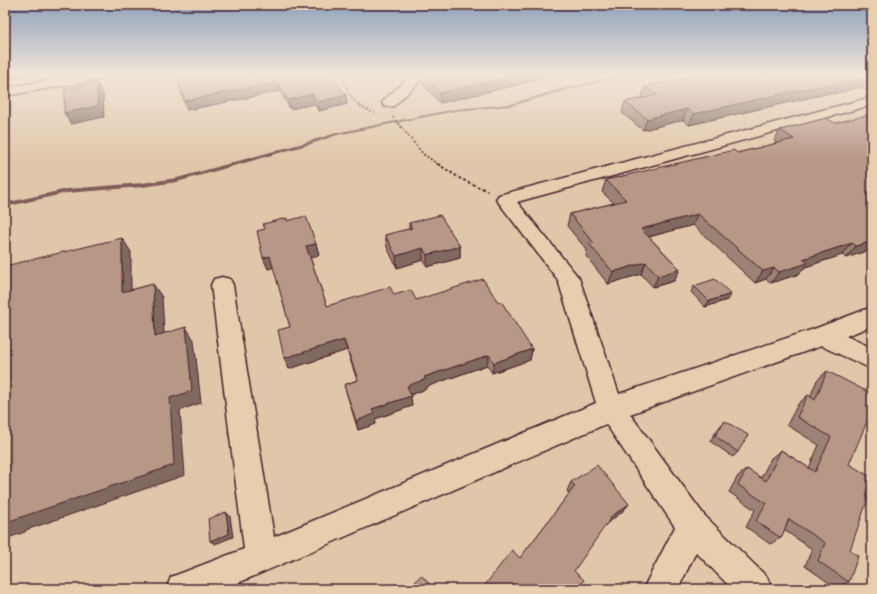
<svg xmlns="http://www.w3.org/2000/svg" width="877" height="594" font-family="'Architects Daughter',sans-serif">
  <style>
    .lines { fill: none; stroke-linecap: round; stroke-linejoin: round }
    .stream { fill: #815c59; fill-rule: evenodd }
    .minor-casing { stroke: #4a1f2b; stroke-width: 3 }
    .path-far1 { stroke: #4a1f2b; stroke-width: 1.5; stroke-dasharray: 2 2; stroke-linecap: butt }
    .path { stroke: #4a1f2b; stroke-width: 2; stroke-dasharray: 2.5 2.5; stroke-linecap: butt }
    .minor { fill: #e7ceaf; fill-rule: evenodd }
    .wall { fill: #9d8374; stroke: #4a1f2b }
    .shaded-wall { fill: #806a5e; stroke: #4a1f2b }
    .building { fill: #b79887; stroke: #4a1f2b }
  </style>
  <rect width="100%" height="100%" fill="#e1c7aa"/>
  <filter id="ink" filterUnits="userSpaceOnUse"><feTurbulence type="fractalNoise" baseFrequency=".025" numOctaves="2"/><feDisplacementMap in="SourceGraphic" scale="8" xChannelSelector="R" yChannelSelector="G"/><feConvolveMatrix kernelMatrix="1 2 1 2 8 2 1 2 1" color-interpolation-filters="sRGB"/></filter>
  <g filter="url(#ink)">
    <g class="lines">
      <path class="stream" d="M621,75H630L556,93L511,106L455,111L337,135L311,144L177,182L142,187L67,193L5,207V203L67,189L142,183L177,178L307,142L336,133L455,109L511,104L553,91Z"/>
      <defs>
        <path id="minor" d="M76,75H107L106,78L101,79L5,96V88Z
          M408,75H421L423,78L394,106L389,107L384,106L382,103L384,100L409,77Z
          M872,97V105L517,202L579,278L619,394L814,329L872,307V326L846,336L872,348V369L821,346L630,414L704,515L767,577L772,589H732L696,552L678,589H643L675,527L606,424L224,589H166L171,577L244,549L211,285L214,279L222,277L230,279L233,285L274,537L596,403L558,280L499,203L496,199L499,195Z"/>
      </defs>
      <use href="#minor" class="minor-casing"/>
      <path class="path-far1" d="M342,75C349,96 353,105 375,113
        M393,117L423,154L439,165"/>
      <path class="path" d="M438,164L461,179L488,191"/>
      <use href="#minor" class="minor"/>
    </g>
    <path class="wall" d="M177,75H331L347,104L319,111L314,104L290,109L280,91L187,110L184,101Z
      M422,75H553L533,80V81L440,103L422,83Z
      M872,75V93L861,87L833,94L830,93L785,103L689,125L683,120L643,130L622,113L625,102L643,98L642,97L645,87Z
      M835,123L872,249L846,258L842,255L805,267L799,274L771,283L766,279L755,283L693,225L649,237L680,269L674,281L653,287L641,274L608,284L586,256L587,250L567,226L570,214L614,203L602,192L606,180L737,153L777,143L774,141L780,130Z
      M287,221L316,244L319,255L310,257L327,306L394,295L416,300L498,302L532,349L530,360L492,373L487,365L426,387V389L410,395L412,406L375,419L376,424L358,430L344,385L357,380L347,350L289,369L290,327L274,267L268,269Z
      M409,223L460,246V258L427,267L423,260L397,268L387,247L385,235L409,229Z
      M694,286L727,300L705,307L691,292Z
      M827,371L849,464L850,550L849,582L835,587L805,566L812,549L784,530L781,538L770,544L746,527L755,510L729,492L738,476L747,469L761,478L771,458L781,450L809,468L819,445L787,425L798,404L808,395L810,397L817,380Z
      M725,421L738,452L733,457L710,441L720,426Z
      M571,482L629,504L622,512L608,522L520,558L569,494L567,491Z"/>
    <path class="shaded-wall" d="M5,75H31L5,80Z
      M517,75H553L533,80V81L440,103V93Z
      M868,77L861,87L833,94L839,84Z
      M277,82L280,91L187,110L184,101Z
      M97,83L103,94L104,117L71,124L64,113Z
      M837,83L830,93L785,103L689,125L694,114L790,92Z
      M312,94L314,104L290,109L288,100Z
      M346,95L347,104L319,111L318,102Z
      M687,109L683,120L643,130L647,119Z
      M698,214L693,225L637,240L641,229Z
      M122,238L131,252V305L122,292Z
      M872,241V249L846,258L856,246Z
      M852,243L842,255L805,267L799,274L771,283L779,272L803,259Z
      M316,244L319,255L310,258L306,246Z
      M460,246V258L427,267V255Z
      M423,248V260L397,268L396,256Z
      M270,256L275,267L268,269L263,258Z
      M646,262L641,274L608,284L613,272Z
      M774,268L766,279L755,283L763,271Z
      M680,269L674,281L653,287L658,276Z
      M153,284L162,297L165,348L155,336Z
      M731,294L727,300L705,307L709,301Z
      M186,327L194,340L201,403L180,410L185,475L26,530L25,532L5,539V524L7,522L170,398Z
      M344,340L347,350L289,369L284,358Z
      M532,349L530,360L492,373L494,363Z
      M489,355L487,365L426,387V389L408,396L407,386L424,377Z
      M411,396L412,406L375,419L376,424L358,430L356,421L372,409Z
      M629,504L622,512L606,524L612,516Z
      M226,512L230,516L233,537L215,544L210,541Z"/>
    <path class="building" d="M177,75H331L346,95L318,102L312,94L288,100L277,82L184,101Z
      M424,75H517L440,93Z
      M699,75H872V79L868,77L839,84L837,83L790,92L694,114L687,109L647,119L625,102L657,95L645,87Z
      M97,83L98,106L64,113L65,89Z
      M872,114V241L856,246L852,243L803,259L808,263L779,272L774,268L763,271L698,214L641,229L680,269L658,276L646,262L613,272L589,244L594,243L570,214L626,200L606,180L734,150L737,153L794,139L780,130L826,118L835,123Z
      M440,215L460,246L427,255L423,248L396,256L385,235L412,228L409,223Z
      M306,216L316,244L306,246L327,306L390,287L394,295L411,290L416,300L483,279L498,302L501,301L532,349L494,363L489,355L424,377L426,379L407,386L411,396L372,409L374,414L356,421L344,385L358,380L344,340L284,358L278,330L290,327L270,256L263,258L257,231L265,229L263,224L287,218V221Z
      M122,238V292L153,284L155,336L186,327L192,391L170,398L174,465L7,522V523L5,524V266Z
      M715,279L731,294L709,301L694,286Z
      M827,371L872,394V410L849,464L872,478V487L850,550L858,556L849,582L818,561L825,543L789,519L781,538L756,521L766,503L738,485L747,469L766,481L781,450L815,472L831,437L797,417L808,395L815,400Z
      M725,421L748,435L738,452L715,436Z
      M597,465L629,504L612,516L574,571L584,580L578,589H482L512,550L520,558L575,486L571,482Z
      M226,512L229,534L210,541L208,519Z
      M421,575L434,589H410Z"/>
  </g>
  <linearGradient id="sky" x2="0" y2="1"><stop stop-color="#8da1bb"/><stop offset="0.47" stop-color="#f2e6d9"/><stop offset="1" stop-color="#f2e6d9" stop-opacity="0"/></linearGradient>
  <rect width="877" height="159" fill="url(#sky)"/>
  <rect width="877" height="594" fill="none" stroke="#e7ceaf" stroke-width="20"/>
  <rect x="10" y="10" width="857" height="574" fill="none" stroke="#4a1f2b" stroke-width="1.5" filter="url(#ink)"/>
</svg>
